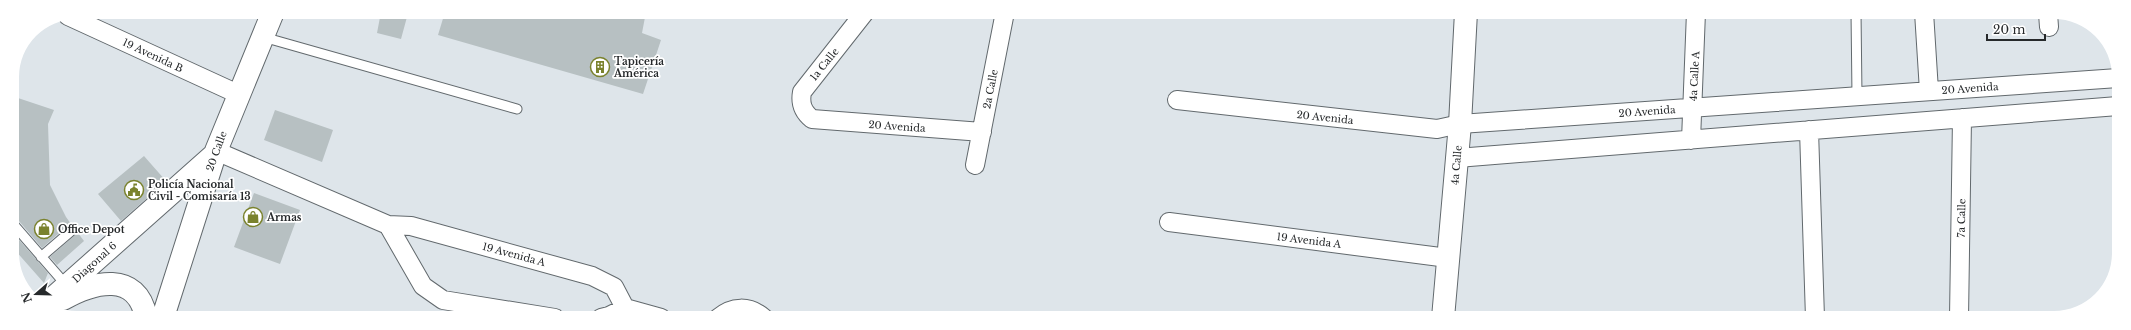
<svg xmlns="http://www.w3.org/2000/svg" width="2131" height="330" font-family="'Libre Baskerville',serif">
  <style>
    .building { fill: #b7c0c2 }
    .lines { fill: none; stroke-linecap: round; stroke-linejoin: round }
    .lane-casing { stroke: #62696d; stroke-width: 11 }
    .street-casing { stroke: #62696d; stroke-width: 20 }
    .secondary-casing { stroke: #62696d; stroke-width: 24 }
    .lane { stroke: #fff; stroke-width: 9 }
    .street { stroke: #fff; stroke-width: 18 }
    .secondary { stroke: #fff; stroke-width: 22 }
    .labels { text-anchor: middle; stroke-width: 3.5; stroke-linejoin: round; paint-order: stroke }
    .street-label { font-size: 10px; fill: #26292b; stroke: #fff }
    .poi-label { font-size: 10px; font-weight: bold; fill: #26292b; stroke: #fff; text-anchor: start }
  </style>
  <rect width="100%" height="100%" fill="#dee5ea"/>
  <path class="building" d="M381,12H390L407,17L401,39L377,33Z
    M445,12H646L642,33L661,40L643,94L438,35Z
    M12,96L54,110L48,124L50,185L66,217L74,228L66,227L42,248L19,221L14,219Z
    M275,110L333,130L322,162L264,140Z
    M144,156L166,181L121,221L98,194Z
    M254,193L300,210L280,264L234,247Z
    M75,229L84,241L57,265L50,257L74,236Z
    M14,234L48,273L44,283L14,249Z"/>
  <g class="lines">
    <defs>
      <path id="lane" d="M1856,12L1857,96
        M263,37L517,109
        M14,225L67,286
        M41,257L70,232"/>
      <path id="street" d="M865,12L802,92C800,103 802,111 812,119L982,132
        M1924,12L1929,91
        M2048,13L2049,27
        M68,16L238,94
        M1177,100L1437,129L1460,124L2118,78
        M1809,130L1815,318
        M1691,140L1696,12
        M216,151L388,225L411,226L592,276L614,287L625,308
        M1457,158L2118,106
        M975,165L1005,12
        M1169,222L1448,258
        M388,225L423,286L443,300L555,318
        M601,318L609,316L625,308L661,318
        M718,318C732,306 749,305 764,318
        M1959,318L1962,118"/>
      <path id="secondary" d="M63,299C93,282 137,270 146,317
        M44,306L214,155
        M163,317L216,151L273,12
        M1443,318L1460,124L1466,12"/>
    </defs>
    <use href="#lane" class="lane-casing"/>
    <use href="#street" class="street-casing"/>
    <use href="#secondary" class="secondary-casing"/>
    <use href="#lane" class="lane"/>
    <use href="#street" class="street"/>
    <use href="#secondary" class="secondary"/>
  </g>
  <defs>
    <symbol id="building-ring" viewBox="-11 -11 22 22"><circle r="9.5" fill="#fff" stroke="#7a822d" stroke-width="1.5"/><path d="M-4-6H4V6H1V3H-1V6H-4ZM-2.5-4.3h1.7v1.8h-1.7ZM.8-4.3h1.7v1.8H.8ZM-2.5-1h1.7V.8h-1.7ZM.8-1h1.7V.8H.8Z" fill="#7a822d"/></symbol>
    <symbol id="civic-ring" viewBox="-11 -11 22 22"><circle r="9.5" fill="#fff" stroke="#7a822d" stroke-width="1.5"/><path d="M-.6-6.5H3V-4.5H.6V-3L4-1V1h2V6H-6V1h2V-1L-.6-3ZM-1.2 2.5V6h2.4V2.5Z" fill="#7a822d"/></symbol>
    <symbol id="shop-ring" viewBox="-11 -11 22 22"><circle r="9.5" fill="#fff" stroke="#7a822d" stroke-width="1.5"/><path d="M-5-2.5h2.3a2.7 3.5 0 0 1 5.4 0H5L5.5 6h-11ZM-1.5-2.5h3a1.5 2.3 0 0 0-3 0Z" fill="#7a822d"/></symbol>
  </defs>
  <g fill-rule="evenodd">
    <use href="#building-ring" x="589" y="56" width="22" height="22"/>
    <use href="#civic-ring" x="123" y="179" width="22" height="22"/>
    <use href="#shop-ring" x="242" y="206" width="22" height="22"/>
    <use href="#shop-ring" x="33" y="218" width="22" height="22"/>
  </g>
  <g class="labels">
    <g class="street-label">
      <text transform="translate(153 55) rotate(25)" y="4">19 Avenida B</text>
      <text transform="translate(824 64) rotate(-51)" y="4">1a Calle</text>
      <text transform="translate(1694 76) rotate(-87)" y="4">4a Calle A</text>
      <text transform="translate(1970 88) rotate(-4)" y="4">20 Avenida</text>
      <text transform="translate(990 89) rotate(-79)" y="4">2a Calle</text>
      <text transform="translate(1647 111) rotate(-4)" y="4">20 Avenida</text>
      <text transform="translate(1325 117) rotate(6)" y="4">20 Avenida</text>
      <text transform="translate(897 126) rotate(4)" y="4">20 Avenida</text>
      <text transform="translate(216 151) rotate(-70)" y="4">20 Calle</text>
      <text transform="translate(1456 165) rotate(-85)" y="4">4a Calle</text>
      <text transform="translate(1961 218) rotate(-89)" y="4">7a Calle</text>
      <text transform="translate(1309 240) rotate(7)" y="4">19 Avenida A</text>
      <text transform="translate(514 254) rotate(15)" y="4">19 Avenida A</text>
      <text transform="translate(94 262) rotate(-42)" y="4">Diagonal 6</text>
    </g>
    <g class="poi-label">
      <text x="614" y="65">Tapicería<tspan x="614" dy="12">América</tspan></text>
      <text x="148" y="188">Policía Nacional<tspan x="148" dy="12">Civil - Comisaría 13</tspan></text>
      <text x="267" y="221">Armas</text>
      <text x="58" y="233">Office Depot</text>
    </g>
  </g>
  <path d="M0 0H2131V330H0ZM77 19H2054A58 58 0 0 1 2112 77V253A58 58 0 0 1 2054 311H77A58 58 0 0 1 19 253V77A58 58 0 0 1 77 19Z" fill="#fff" fill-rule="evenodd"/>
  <g transform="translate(36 294) rotate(250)" stroke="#ffffff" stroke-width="3" paint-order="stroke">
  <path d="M0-3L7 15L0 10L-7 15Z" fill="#26292b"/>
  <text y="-6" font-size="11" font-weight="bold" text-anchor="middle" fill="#26292b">N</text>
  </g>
  <path d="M1987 34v6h58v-6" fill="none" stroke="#26292b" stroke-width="2"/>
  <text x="1993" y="34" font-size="12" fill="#26292b" stroke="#ffffff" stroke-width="3" paint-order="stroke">20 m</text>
</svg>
